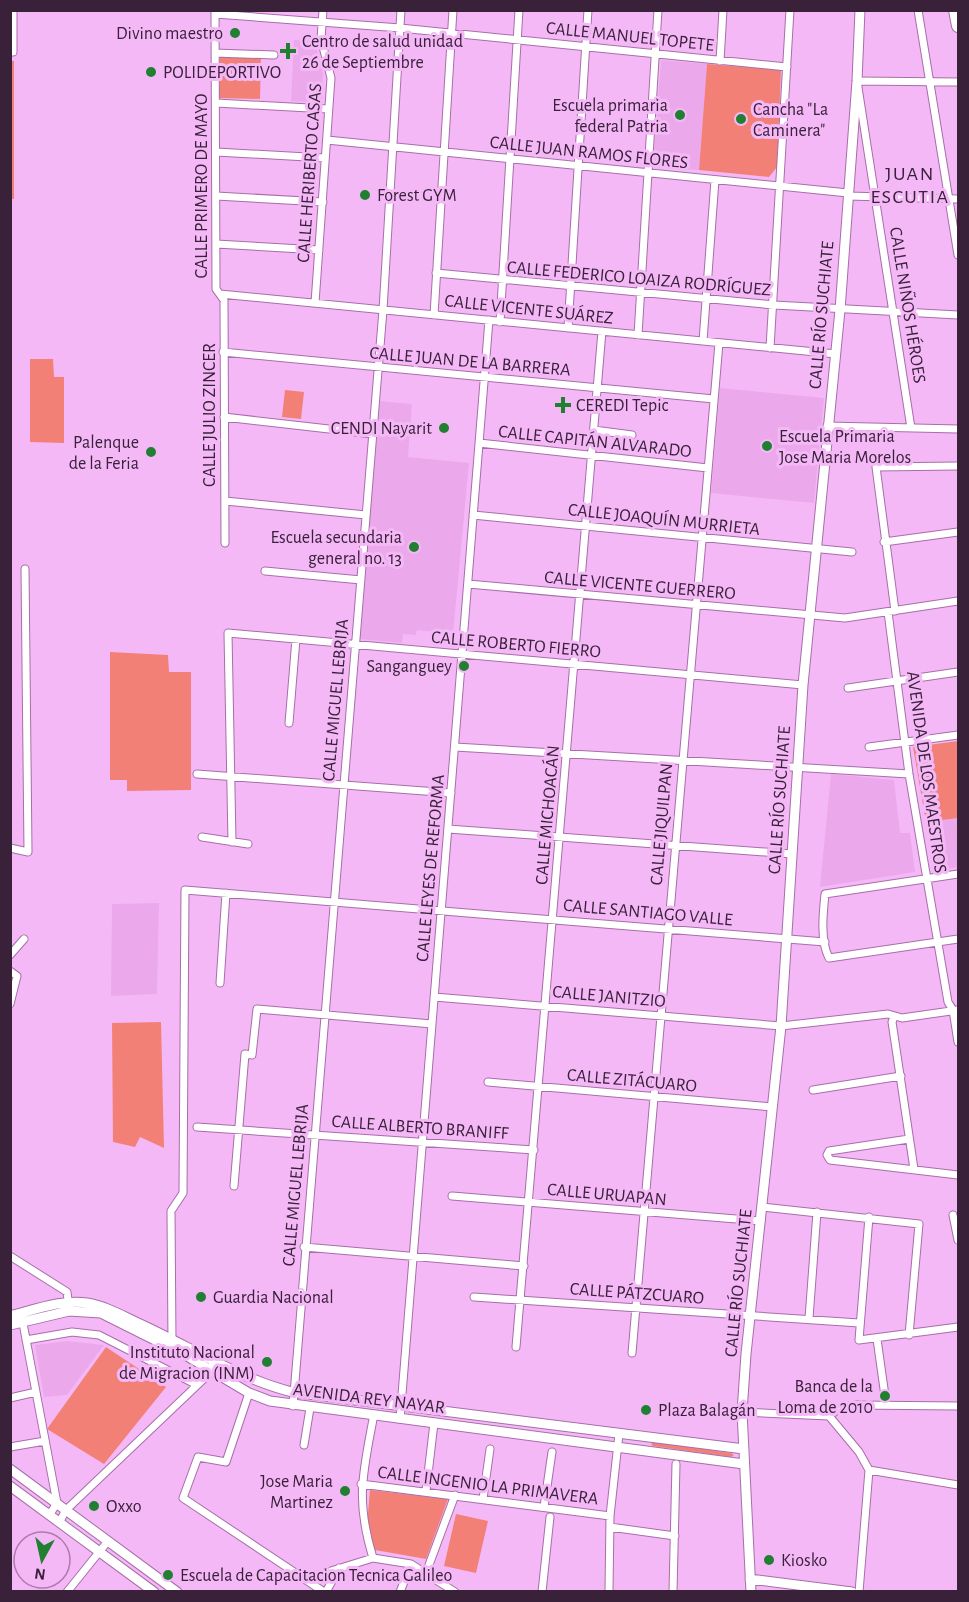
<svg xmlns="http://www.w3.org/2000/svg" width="969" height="1602" font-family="'Alegreya Sans',sans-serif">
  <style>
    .built { fill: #eba9ec }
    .green { fill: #f38077 }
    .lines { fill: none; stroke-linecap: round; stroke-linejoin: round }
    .minor-casing { stroke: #a76ea9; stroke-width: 9 }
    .secondary-casing { stroke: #a76ea9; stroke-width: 11 }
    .trunk-casing { stroke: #a76ea9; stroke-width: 14 }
    .minor { stroke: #fff; stroke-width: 7 }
    .secondary { stroke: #fff; stroke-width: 9 }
    .trunk { stroke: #fff; stroke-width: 12 }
    .poi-dot { fill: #217f31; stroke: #f5b8f7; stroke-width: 2 }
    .labels { text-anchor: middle; stroke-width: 6; stroke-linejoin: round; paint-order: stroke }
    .poi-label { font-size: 18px; fill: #39213a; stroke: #f5b8f7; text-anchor: start }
    .street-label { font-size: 18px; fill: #39213a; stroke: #f5b8f7 }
    .neighbourhood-label { font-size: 20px; letter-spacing: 1.5px; fill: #39213a; stroke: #f5b8f7 }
  </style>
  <rect width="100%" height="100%" fill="#f5b8f7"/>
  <path class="built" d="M294,40L315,41L323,74L322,103L291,101Z
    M661,60L707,64L699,170L653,167Z
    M720,388L824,398L814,503L711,493Z
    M380,401L412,404L408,457L469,463L453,634L417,630L416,635L403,634L402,643L359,639Z
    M831,774L894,780L900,833H910L915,872L820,887Z
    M958,818V867L937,870L930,821Z
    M159,903L157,994L111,996L112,904Z
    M67,1341L104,1345L67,1395L44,1397L35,1345Z"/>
  <path class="green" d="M220,54L261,56L260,99L219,98Z
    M10,61H14V199H11Z
    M707,64L781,70L777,167L769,177L699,170Z
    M30,359H53L54,377H64V443L30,442Z
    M285,390L304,392L301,419L282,417Z
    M110,652L168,655L169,672H191V790L127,791V780H110Z
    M958,741V818L926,822L913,747Z
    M161,1022L164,1148L140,1137L135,1147L113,1142L112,1023Z
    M106,1347L166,1387L104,1464L47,1429Z
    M654,1442L731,1453L734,1455L731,1457L653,1446L651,1444Z
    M370,1490L448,1499L426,1559L375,1550L367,1524Z
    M456,1514L488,1521L476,1573L444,1566Z"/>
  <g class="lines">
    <defs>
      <path id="minor" d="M215,10L216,289L224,300L225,543
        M918,10L958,255
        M215,14L400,28L787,67
        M10,52H13V10
        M215,53L274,55
        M720,61L723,10
        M216,103L328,109
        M327,140L848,193
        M216,152L325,158
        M216,196L323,202
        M848,196L958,199
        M216,244L319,250
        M436,273L774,305L958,315
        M220,294L836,354
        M315,303L331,78L321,39L323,10
        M434,315L453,10
        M500,322L519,10
        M568,328L588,10
        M638,335L658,10
        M703,341L715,180
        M770,348L790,10
        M223,352L714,399
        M224,417L373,434
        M827,426L958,429
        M911,428L857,81L958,82
        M594,430L632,435
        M479,443L708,468
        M225,501L366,515
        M473,515L852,552
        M884,542L958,532
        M265,571L361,580
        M468,584L845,618L958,601
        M895,611L876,467L958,466
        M888,612L909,774L948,1002L953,1010L958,1042
        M848,688L958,672
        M289,723L296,639
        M455,747L909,774
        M869,747L958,735
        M197,774L451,793
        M448,829L792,854
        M202,837L248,844
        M232,842L228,633L803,685
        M10,848L28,852L25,569
        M958,874L825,894C823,913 820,941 829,958L958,939
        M10,955L24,939
        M10,971L17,976L10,1004
        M220,983L226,893
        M434,997L781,1026L888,1014L902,1018L958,1010
        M894,1017L892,1022L914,1169
        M488,1082L772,1107
        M813,1090L901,1076
        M197,1127L534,1150
        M909,1139L829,1151L827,1155L830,1160L958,1175
        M234,1186L245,1054L252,1055L257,1009L432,1024
        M452,1196L761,1221
        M762,1207L919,1224L909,1335
        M953,1215L958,1240
        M869,1217L859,1340L958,1327
        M304,1247L524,1266
        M10,1256L67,1292L69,1307
        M474,1297L859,1323
        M22,1318L57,1503L50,1514
        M809,1318L817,1212
        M877,1339L885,1396
        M26,1340L72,1332L99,1335L197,1385
        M172,1343L171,1211L183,1193L185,890L825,942
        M516,1347L602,331
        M632,1353L719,343
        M249,1393L226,1462L198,1457L183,1498L324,1592
        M10,1398L36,1392
        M293,1406L383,310L401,10
        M742,1412L829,1416L840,1408L855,1405L958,1406
        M829,1416L859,1452L869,1470L859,1592
        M400,1419L489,320
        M304,1445L310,1408
        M10,1447L45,1441
        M869,1470L958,1485
        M361,1484L610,1516
        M426,1491L434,1423
        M483,1499L490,1449
        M544,1507L552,1452
        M60,1521L66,1510L211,1372L213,1360
        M610,1527L675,1536
        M373,1558C355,1499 363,1473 374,1414
        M426,1573L455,1495
        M305,1579L373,1558L411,1564L455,1592
        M67,1592L108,1541
        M326,1592L339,1568
        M400,1592L411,1564
        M542,1592L550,1517
        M609,1592L610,1516L619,1434
        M673,1592L676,1464"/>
      <path id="secondary" d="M10,1316C34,1310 62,1299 87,1303C105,1306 121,1315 138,1323C189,1346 237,1378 292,1392L744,1449
        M10,1325L69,1311L101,1313L187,1356L249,1393L270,1401L744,1464
        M10,1469L177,1592
        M10,1486L154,1592
        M750,1579L852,1592
        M751,1592L742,1412L746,1354L781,1026L803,685L840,310L857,81L860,10"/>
      <path id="trunk" d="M955,10L958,26"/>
    </defs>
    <use href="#minor" class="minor-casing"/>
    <use href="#secondary" class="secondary-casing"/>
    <use href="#trunk" class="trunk-casing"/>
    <use href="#minor" class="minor"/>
    <use href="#secondary" class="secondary"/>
    <use href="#trunk" class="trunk"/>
  </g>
  <g class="poi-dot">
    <circle cx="235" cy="33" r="6"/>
    <path d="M285 42h6v6h6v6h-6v6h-6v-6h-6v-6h6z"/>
    <circle cx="151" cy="72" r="6"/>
    <circle cx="680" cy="115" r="6"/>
    <circle cx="741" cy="119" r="6"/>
    <circle cx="365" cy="195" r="6"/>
    <path d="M560 396h6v6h6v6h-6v6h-6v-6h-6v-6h6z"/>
    <circle cx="444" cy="428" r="6"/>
    <circle cx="767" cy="446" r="6"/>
    <circle cx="151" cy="452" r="6"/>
    <circle cx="414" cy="547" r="6"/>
    <circle cx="464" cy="666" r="6"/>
    <circle cx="201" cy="1297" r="6"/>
    <circle cx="267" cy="1362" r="6"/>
    <circle cx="885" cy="1396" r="6"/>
    <circle cx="646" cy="1410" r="6"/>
    <circle cx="345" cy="1491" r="6"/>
    <circle cx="94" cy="1506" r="6"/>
    <circle cx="769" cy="1560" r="6"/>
    <circle cx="168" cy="1575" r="6"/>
  </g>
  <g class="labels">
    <g class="poi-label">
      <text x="223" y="39" text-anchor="end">Divino maestro</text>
      <text x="302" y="47">Centro de salud unidad<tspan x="302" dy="21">26 de Septiembre</tspan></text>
      <text x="163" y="78">POLIDEPORTIVO</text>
      <text x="668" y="111" text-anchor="end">Escuela primaria<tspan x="668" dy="21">federal Patria</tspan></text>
      <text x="753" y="115">Cancha "La<tspan x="753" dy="21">Caminera"</tspan></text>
      <text x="377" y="201">Forest GYM</text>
      <text x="576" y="411">CEREDI Tepic</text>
      <text x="432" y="434" text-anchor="end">CENDI Nayarit</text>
      <text x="779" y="442">Escuela Primaria<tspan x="779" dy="21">Jose Maria Morelos</tspan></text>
      <text x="139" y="448" text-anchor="end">Palenque<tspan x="139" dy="21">de la Feria</tspan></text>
      <text x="402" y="543" text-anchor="end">Escuela secundaria<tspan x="402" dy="21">general no. 13</tspan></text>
      <text x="452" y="672" text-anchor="end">Sanganguey</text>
      <text x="213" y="1303">Guardia Nacional</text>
      <text x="255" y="1358" text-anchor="end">Instituto Nacional<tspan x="255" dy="21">de Migracion (INM)</tspan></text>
      <text x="873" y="1392" text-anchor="end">Banca de la<tspan x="873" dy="21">Loma de 2010</tspan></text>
      <text x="658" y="1416">Plaza Balagán</text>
      <text x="333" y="1487" text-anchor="end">Jose Maria<tspan x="333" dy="21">Martinez</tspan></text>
      <text x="106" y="1512">Oxxo</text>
      <text x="781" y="1566">Kiosko</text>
      <text x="180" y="1581">Escuela de Capacitacion Tecnica Galileo</text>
    </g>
    <g class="street-label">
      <text transform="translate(630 36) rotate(6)" y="6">CALLE MANUEL TOPETE</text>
      <text transform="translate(589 152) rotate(6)" y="6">CALLE JUAN RAMOS FLORES</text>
      <text transform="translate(309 173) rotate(-86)" y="6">CALLE HERIBERTO CASAS</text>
      <text transform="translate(201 186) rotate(-90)" y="6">CALLE PRIMERO DE MAYO</text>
      <text transform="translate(639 278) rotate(5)" y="6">CALLE FEDERICO LOAIZA RODRÍGUEZ</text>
      <text transform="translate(908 305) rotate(81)" y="6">CALLE NIÑOS HÉROES</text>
      <text transform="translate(529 309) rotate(6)" y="6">CALLE VICENTE SUÁREZ</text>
      <text transform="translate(821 315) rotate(-85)" y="6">CALLE RÍO SUCHIATE</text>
      <text transform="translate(470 361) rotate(5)" y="6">CALLE JUAN DE LA BARRERA</text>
      <text transform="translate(209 415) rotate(-90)" y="6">CALLE JULIO ZINCER</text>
      <text transform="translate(595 441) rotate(6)" y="6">CALLE CAPITÁN ALVARADO</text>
      <text transform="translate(664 519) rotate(6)" y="6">CALLE JOAQUÍN MURRIETA</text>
      <text transform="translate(640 585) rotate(5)" y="6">CALLE VICENTE GUERRERO</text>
      <text transform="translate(516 644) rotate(5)" y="6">CALLE ROBERTO FIERRO</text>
      <text transform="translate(335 700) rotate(-85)" y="6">CALLE MIGUEL LEBRIJA</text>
      <text transform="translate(927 772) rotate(82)" y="6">AVENIDA DE LOS MAESTROS</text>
      <text transform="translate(779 800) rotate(-86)" y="6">CALLE RÍO SUCHIATE</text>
      <text transform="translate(547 815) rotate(-85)" y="6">CALLE MICHOACÁN</text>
      <text transform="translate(661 824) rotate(-85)" y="6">CALLE JIQUILPAN</text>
      <text transform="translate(430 868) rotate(-85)" y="6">CALLE LEYES DE REFORMA</text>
      <text transform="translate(648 912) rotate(5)" y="6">CALLE SANTIAGO VALLE</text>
      <text transform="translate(609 996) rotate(5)" y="6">CALLE JANITZIO</text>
      <text transform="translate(632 1080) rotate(5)" y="6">CALLE ZITÁCUARO</text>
      <text transform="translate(420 1127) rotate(4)" y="6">CALLE ALBERTO BRANIFF</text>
      <text transform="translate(295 1185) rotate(-85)" y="6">CALLE MIGUEL LEBRIJA</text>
      <text transform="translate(607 1194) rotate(5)" y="6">CALLE URUAPAN</text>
      <text transform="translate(738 1283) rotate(-84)" y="6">CALLE RÍO SUCHIATE</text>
      <text transform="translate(637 1293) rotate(4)" y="6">CALLE PÁTZCUARO</text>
      <text transform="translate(369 1398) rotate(7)" y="6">AVENIDA REY NAYAR</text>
      <text transform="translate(488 1485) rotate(7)" y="6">CALLE INGENIO LA PRIMAVERA</text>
    </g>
    <g class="neighbourhood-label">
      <text x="910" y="180">JUAN<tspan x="910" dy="23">ESCUTIA</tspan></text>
    </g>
  </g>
  <rect width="969" height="1602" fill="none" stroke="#39213a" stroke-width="24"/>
  <g transform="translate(42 1560) rotate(188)"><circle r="28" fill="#f5b8f7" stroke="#aa7cab" stroke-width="1.5"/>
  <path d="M0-4.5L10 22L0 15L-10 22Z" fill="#217f31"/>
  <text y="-9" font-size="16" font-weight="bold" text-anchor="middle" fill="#39213a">N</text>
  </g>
</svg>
